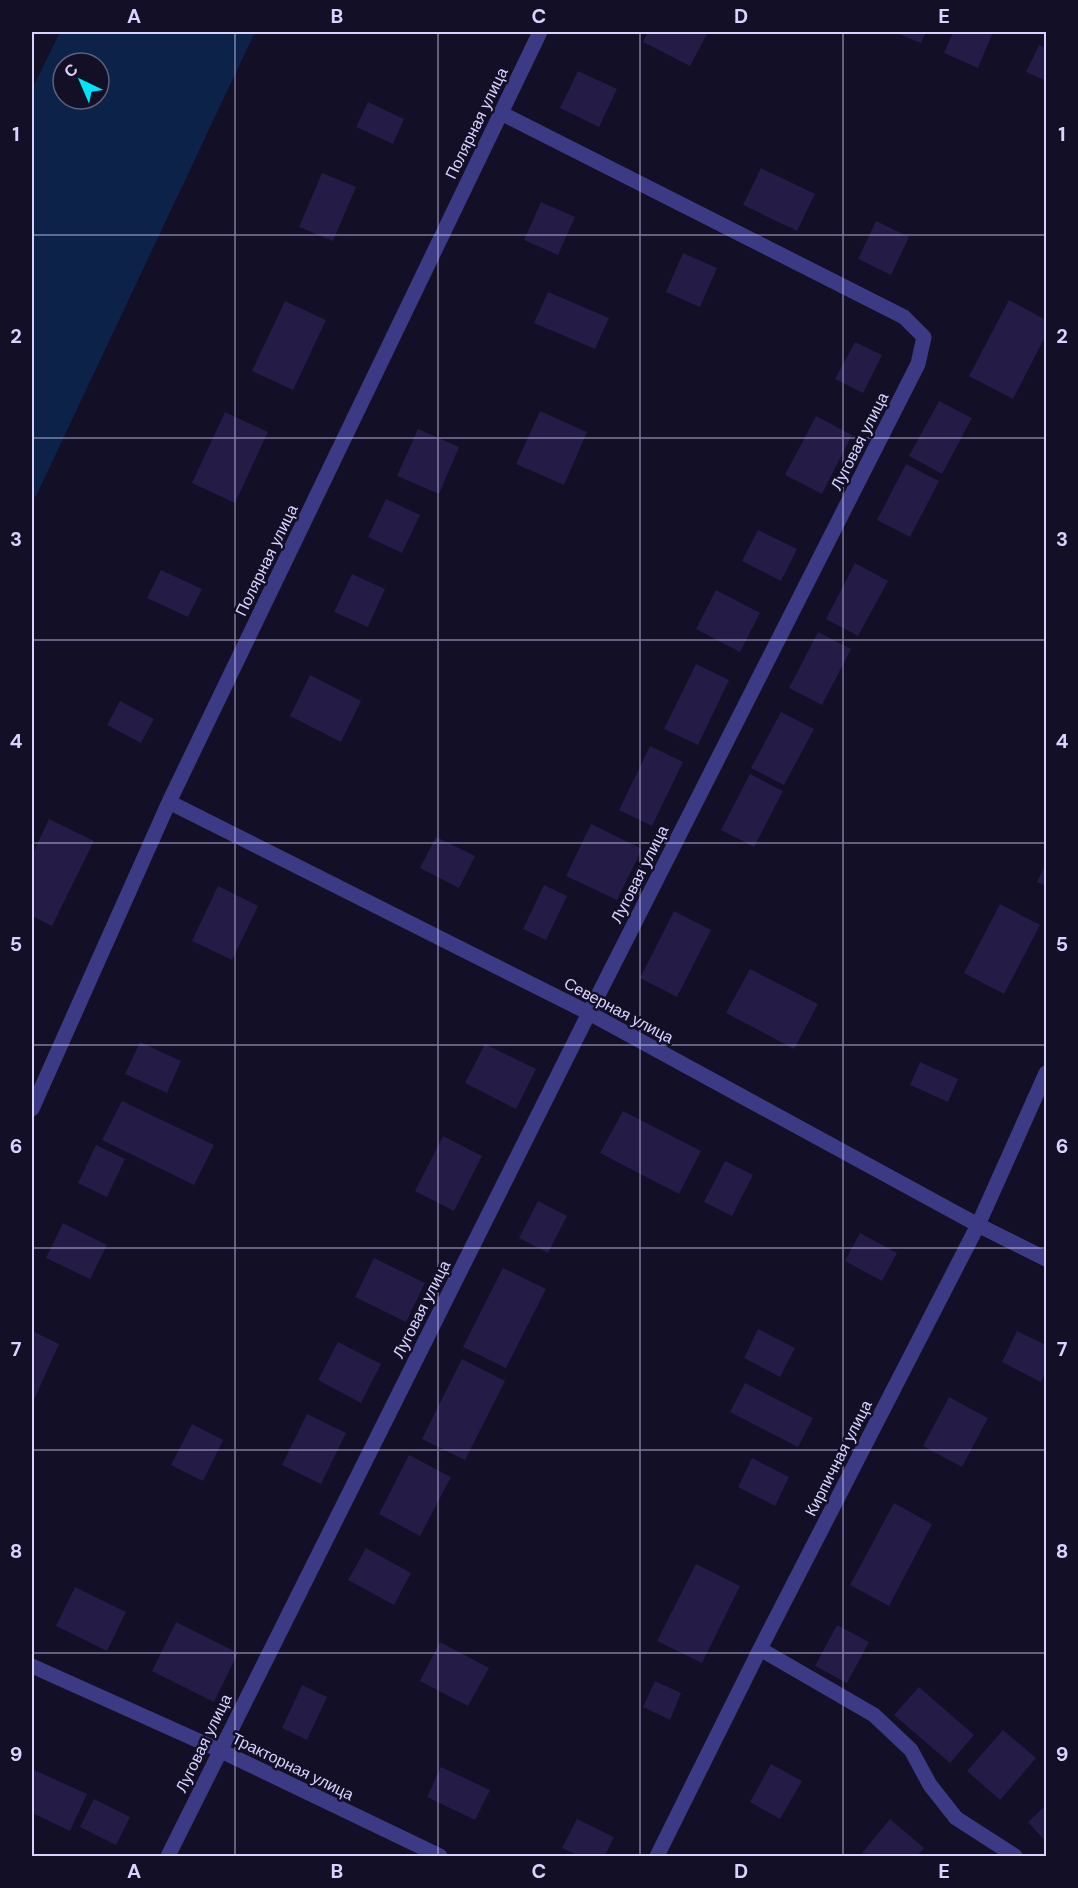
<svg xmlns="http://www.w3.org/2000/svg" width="1078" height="1888" font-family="'DM Sans',sans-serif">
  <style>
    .water { fill: #0c2248; fill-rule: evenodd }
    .building { fill: #241b47 }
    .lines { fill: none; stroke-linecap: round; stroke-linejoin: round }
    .minor { stroke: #3d3a85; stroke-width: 15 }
    .grid { fill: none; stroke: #d9d4ff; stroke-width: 1.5; stroke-opacity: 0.55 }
    .labels { text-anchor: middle; stroke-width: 5; stroke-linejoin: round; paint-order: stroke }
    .street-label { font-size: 16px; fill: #d9d4ff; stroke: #130f26 }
    .neatline { fill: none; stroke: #d9d4ff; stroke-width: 2 }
    .grid-label { font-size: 20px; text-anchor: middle; font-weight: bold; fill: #d9d4ff }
  </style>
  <rect width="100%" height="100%" fill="#130f26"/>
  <path class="water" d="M60,32H255L36,496L32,499V89ZM63,63H99V99H63Z"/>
  <path class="building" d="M648,32H708L690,66L643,42Z
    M894,32H926L921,43Z
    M953,32H993L978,68L944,53Z
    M1039,45L1046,48V81L1026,72Z
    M578,71L617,89L599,127L560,108Z
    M368,102L404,119L393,144L356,127Z
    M761,168L815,194L797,231L743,205Z
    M322,173L356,187L333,241L299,227Z
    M541,202L575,217L558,255L524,240Z
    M876,221L909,237L891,275L858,259Z
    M683,253L717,268L700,307L666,292Z
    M548,292L609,318L595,349L534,323Z
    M1009,300L1046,320V335L1013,399L969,376Z
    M285,301L326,320L293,390L252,371Z
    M855,342L882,355L863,393L835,379Z
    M939,401L972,418L942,474L909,456Z
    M540,411L587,432L564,485L516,464Z
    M225,412L268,432L235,503L192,483Z
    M816,416L852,435L822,494L785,475Z
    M418,429L459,447L439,494L397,476Z
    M906,464L939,481L910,537L877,520Z
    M386,499L420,515L402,553L368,537Z
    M758,530L797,549L781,581L742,561Z
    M855,563L888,581L858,636L826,619Z
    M161,570L202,589L188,617L147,598Z
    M352,574L385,589L368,627L334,612Z
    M716,590L760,613L740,652L696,629Z
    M818,632L851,649L822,705L789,688Z
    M696,664L729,680L698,745L664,729Z
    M310,675L361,701L341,742L290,716Z
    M120,701L154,719L141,743L107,725Z
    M781,712L814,729L784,785L751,768Z
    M650,746L683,762L652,826L619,810Z
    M750,774L783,791L754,847L721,830Z
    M49,819L94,841L52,926L32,916V855Z
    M591,824L642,849L617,900L566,876Z
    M436,837L475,856L459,888L420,868Z
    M1046,863V886L1037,882Z
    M544,885L567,896L546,940L523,929Z
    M218,886L258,906L232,960L192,941Z
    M1000,904L1040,925L1004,994L964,973Z
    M674,911L711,930L677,997L640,978Z
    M750,969L818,1004L794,1049L726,1013Z
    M140,1042L181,1061L167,1093L125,1074Z
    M485,1044L536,1069L516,1109L465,1083Z
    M920,1062L958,1079L948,1102L910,1085Z
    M122,1101L214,1145L194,1185L102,1140Z
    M623,1111L701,1151L679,1194L600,1153Z
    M443,1136L482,1156L454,1211L415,1191Z
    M96,1145L125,1159L107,1197L78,1183Z
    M725,1161L753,1175L732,1216L704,1202Z
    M538,1201L567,1216L548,1253L519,1238Z
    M63,1223L107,1245L90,1279L46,1258Z
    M860,1233L897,1253L882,1281L845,1261Z
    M374,1258L425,1283L406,1322L355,1297Z
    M503,1268L546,1289L506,1368L463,1347Z
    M758,1329L795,1348L780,1377L744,1358Z
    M32,1331L59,1344L32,1404Z
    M1017,1331L1046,1345V1370L1041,1382L1002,1362Z
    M338,1342L381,1364L361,1403L318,1380Z
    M462,1359L505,1381L465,1460L422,1439Z
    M745,1383L813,1418L798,1447L730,1412Z
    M949,1397L988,1418L962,1467L923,1446Z
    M307,1414L346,1433L321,1484L282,1465Z
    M192,1424L223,1440L203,1481L171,1465Z
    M409,1455L451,1477L420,1536L379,1514Z
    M752,1458L789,1477L775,1506L738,1487Z
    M894,1503L932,1524L889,1606L850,1585Z
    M366,1548L411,1573L394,1605L348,1580Z
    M696,1564L740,1586L702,1663L657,1641Z
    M75,1587L126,1612L107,1651L56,1626Z
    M176,1622L238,1653L214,1702L152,1671Z
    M837,1625L869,1642L847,1683L815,1666Z
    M440,1642L489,1668L468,1706L420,1681Z
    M655,1681L681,1693L670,1720L643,1707Z
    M302,1685L327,1697L307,1740L282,1728Z
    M919,1687L974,1735L950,1763L894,1715Z
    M1003,1730L1036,1758L1000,1800L967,1771Z
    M771,1764L802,1781L780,1819L750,1802Z
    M441,1767L490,1790L475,1820L427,1797Z
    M32,1769L87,1794L70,1831L32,1813Z
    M94,1799L130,1817L116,1845L80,1827Z
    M1046,1805V1842L1028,1822Z
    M577,1819L614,1837L605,1856H579L562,1848Z
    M890,1819L924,1848L917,1856H866L862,1853Z"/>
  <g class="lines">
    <path class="minor" d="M169,802L589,1013L978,1225L1046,1259
      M32,1109L169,802L540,32
      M760,1649L874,1715L911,1750L930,1785L956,1818L1015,1856
      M32,1666L219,1750L440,1856
      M168,1856L589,1013L918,364L924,337L904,317L501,113
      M657,1856L760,1649L978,1225L1046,1073"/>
  </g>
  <path class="grid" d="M235,32V1856M438,32V1856M640,32V1856M843,32V1856M32,235H1046M32,438H1046M32,640H1046M32,843H1046M32,1045H1046M32,1248H1046M32,1450H1046M32,1653H1046"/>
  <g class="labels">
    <g class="street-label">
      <text transform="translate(476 123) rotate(-64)" y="6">Полярная улица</text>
      <text transform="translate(859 441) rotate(-63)" y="6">Луговая улица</text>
      <text transform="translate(266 560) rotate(-64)" y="6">Полярная улица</text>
      <text transform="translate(639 874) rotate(-63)" y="6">Луговая улица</text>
      <text transform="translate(619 1010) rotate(28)" y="6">Северная улица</text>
      <text transform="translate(421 1309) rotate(-63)" y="6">Луговая улица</text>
      <text transform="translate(838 1458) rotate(-63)" y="6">Кирпичная улица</text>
      <text transform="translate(203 1743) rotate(-64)" y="6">Луговая улица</text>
      <text transform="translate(293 1766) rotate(26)" y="6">Тракторная улица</text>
    </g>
  </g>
  <rect width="1078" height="1888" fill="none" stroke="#130f26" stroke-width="66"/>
  <g transform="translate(81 81) rotate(316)"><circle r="28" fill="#130f26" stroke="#625e7d" stroke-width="1.5"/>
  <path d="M0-4.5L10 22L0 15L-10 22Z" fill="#00e5ff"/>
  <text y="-9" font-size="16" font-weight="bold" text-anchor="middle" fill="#d9d4ff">С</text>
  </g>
  <rect x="33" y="33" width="1012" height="1822" class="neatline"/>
  <g class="grid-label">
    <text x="134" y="23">A</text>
    <text x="337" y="23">B</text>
    <text x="539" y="23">C</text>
    <text x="741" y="23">D</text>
    <text x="944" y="23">E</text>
    <text x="16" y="141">1</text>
    <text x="1062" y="141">1</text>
    <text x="16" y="343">2</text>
    <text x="1062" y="343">2</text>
    <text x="16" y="546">3</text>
    <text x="1062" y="546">3</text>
    <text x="16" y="748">4</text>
    <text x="1062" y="748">4</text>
    <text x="16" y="951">5</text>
    <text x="1062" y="951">5</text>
    <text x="16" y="1153">6</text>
    <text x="1062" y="1153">6</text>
    <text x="16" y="1356">7</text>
    <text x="1062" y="1356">7</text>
    <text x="16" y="1558">8</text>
    <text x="1062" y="1558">8</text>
    <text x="16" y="1761">9</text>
    <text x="1062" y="1761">9</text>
    <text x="134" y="1878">A</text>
    <text x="337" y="1878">B</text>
    <text x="539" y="1878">C</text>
    <text x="741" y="1878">D</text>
    <text x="944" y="1878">E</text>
  </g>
</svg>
